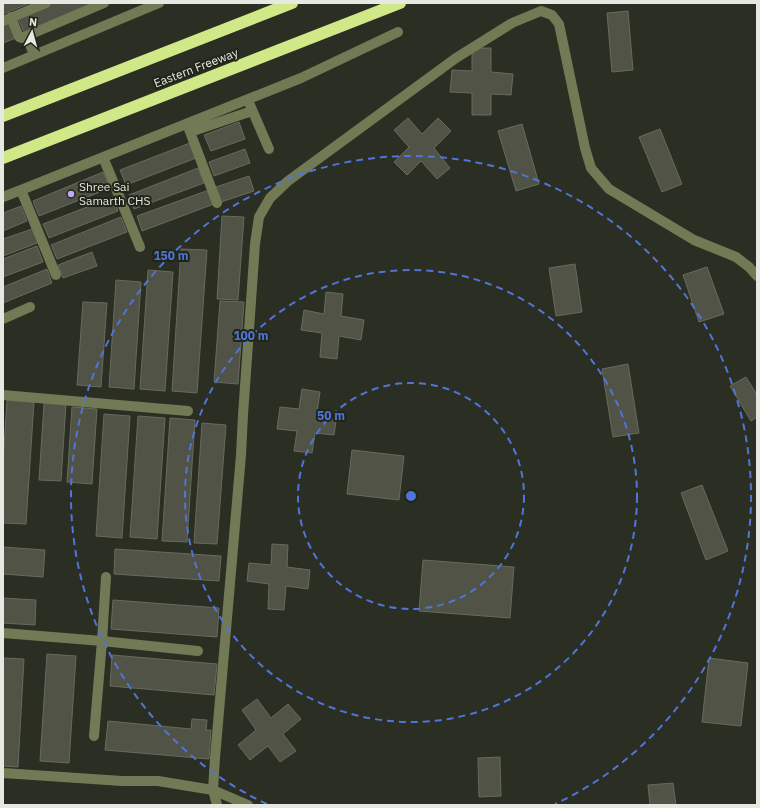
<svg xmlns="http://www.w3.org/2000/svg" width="760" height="808" font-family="'IBM Plex Sans',sans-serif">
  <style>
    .building { fill: #505346; stroke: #676b5d }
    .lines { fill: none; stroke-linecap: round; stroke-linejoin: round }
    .minor { stroke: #717a55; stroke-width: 10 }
    .highway { stroke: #d0e888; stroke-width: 12 }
    .ring { fill: none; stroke: #4f75da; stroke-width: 2; stroke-dasharray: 7 5 }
    .poi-dot { fill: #c2a8f2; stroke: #212418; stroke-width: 1.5 }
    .labels { text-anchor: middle; stroke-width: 4; stroke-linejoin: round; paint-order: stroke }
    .street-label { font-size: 12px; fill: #e6e9e1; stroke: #212418 }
    .poi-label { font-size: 12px; fill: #e6e9e1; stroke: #212418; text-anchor: start }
    .centre { fill: #4f75da; stroke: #212418; stroke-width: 2 }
    .ring-label { font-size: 12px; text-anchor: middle; font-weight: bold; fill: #4f75da; stroke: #212418; stroke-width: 4; stroke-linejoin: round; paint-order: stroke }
  </style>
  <rect width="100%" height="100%" fill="#2b2e22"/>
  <path class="building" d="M3,3H30L3,14Z
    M49,3H96L24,32L17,16Z
    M628,11L633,70L612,72L607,13Z
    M9,22L16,38L3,43V24Z
    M472,48H491V72L513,74L511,95L491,94V115H472V93L450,92L452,70L472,71Z
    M408,118L422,134L438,118L451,131L434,148L450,168L437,179L421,161L407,175L394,162L409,147L394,130Z
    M239,122L245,139L211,151L204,135Z
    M522,124L539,184L516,191L498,131Z
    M660,129L682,184L662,192L639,137Z
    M190,143L196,158L126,185L120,170Z
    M245,149L250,163L214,176L209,162Z
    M198,168L204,183L134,209L129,195Z
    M103,172L110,188L39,216L33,201Z
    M249,176L254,191L221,202L216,187Z
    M209,190L214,204L142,231L137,216Z
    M113,197L118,211L49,238L43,224Z
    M21,206L27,221L3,231V213Z
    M222,216L244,217L238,300L217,299Z
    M121,217L127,232L57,259L51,245Z
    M35,228L40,242L3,256V239Z
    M37,246L43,262L3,277V259Z
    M181,249L207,250L197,393L172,391Z
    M92,252L97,266L63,278L58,265Z
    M575,264L582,312L556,316L549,268Z
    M707,267L724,314L699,322L683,275Z
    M47,269L52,283L3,303V287Z
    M148,270L173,272L165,391L140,389Z
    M116,280L141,282L134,389L109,387Z
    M326,292L343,294L341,316L364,320L361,340L339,336L337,359L320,357L322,333L301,330L304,310L324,314Z
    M220,301L244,302L238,384L214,382Z
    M83,302L107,303L101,387L77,385Z
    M628,364L639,433L613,437L602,369Z
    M746,377L757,395V417L751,421L730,386Z
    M302,389L320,392L317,412L337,414L334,435L315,433L312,453L294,451L297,431L277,429L280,407L299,409Z
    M7,400L34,402L26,524L3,523V464Z
    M44,403L66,404L61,481L39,480Z
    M72,407L97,409L92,484L67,482Z
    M104,414L130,416L122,538L96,536Z
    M138,416L165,418L157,539L130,537Z
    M170,418L195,420L187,542L162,541Z
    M202,423L226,425L217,544L194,543Z
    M352,450L404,456L399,500L347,494Z
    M702,485L728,551L706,560L681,493Z
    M272,544L288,545L287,567L310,570L308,589L286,586L284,610L268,609L269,584L247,581L249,563L271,565Z
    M3,547L45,550L43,577L3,574Z
    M115,549L221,556L219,581L114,574Z
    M423,560L514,567L510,618L419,611Z
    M3,598L36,600L35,625L3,623Z
    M113,600L219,608L217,637L111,629Z
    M47,654L76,656L69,763L40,761Z
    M112,655L217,664L214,695L110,686Z
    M3,658L24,659L18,767L3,766Z
    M709,658L748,663L741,726L702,722Z
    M257,699L271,718L288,704L301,719L283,734L296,751L280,762L268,746L250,760L238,745L256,730L242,710Z
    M192,719L207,720L206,730H211L209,759L105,750L108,721L191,729Z
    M500,757L501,796L479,797L478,758Z
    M673,783L676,805H650L648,785Z"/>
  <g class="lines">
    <path class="minor" d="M11,17L19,37L22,38L104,3
      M3,21L46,3
      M27,36L34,55
      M3,68L159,3
      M250,105L269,149
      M187,124L217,203
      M190,132L252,111
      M103,157L140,247
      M21,190L56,275
      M3,197L21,190L301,78L398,32
      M3,319L30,307
      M3,395L188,411
      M3,633L102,641L198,651
      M94,736L102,641L106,577
      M3,773L122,781H158L213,790L248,805
      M217,805L213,790L215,758L241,455L243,415L255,244L259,217L270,198L288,181L456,58L512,23L541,11L552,15L559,24L585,148L591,168L609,189L694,240L736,257L749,267L757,276"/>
    <path class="highway" d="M3,116L292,3
      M3,158L400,3"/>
  </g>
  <g class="ring">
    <circle cx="411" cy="496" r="113"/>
    <circle cx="411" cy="496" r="226"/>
    <path d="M267 804A340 340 0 1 1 555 804"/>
  </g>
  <circle class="poi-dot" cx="71" cy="194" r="4"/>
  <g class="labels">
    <g class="street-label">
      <text transform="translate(196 68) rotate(-21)" y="4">Eastern Freeway</text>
    </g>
    <g class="poi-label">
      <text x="79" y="191">Shree Sai<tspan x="79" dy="14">Samarth CHS</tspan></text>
    </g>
  </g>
  <circle cx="411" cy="496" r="6" class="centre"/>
  <g class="ring-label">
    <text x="171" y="260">150 m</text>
    <text x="251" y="340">100 m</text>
    <text x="331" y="420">50 m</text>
  </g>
  <rect width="760" height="808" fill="none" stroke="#e6e9e1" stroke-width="8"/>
  <g transform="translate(32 32) rotate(6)" stroke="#212418" stroke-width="3" paint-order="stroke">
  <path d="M0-3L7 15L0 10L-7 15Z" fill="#e6e9e1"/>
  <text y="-6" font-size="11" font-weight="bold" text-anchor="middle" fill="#e6e9e1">N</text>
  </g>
</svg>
